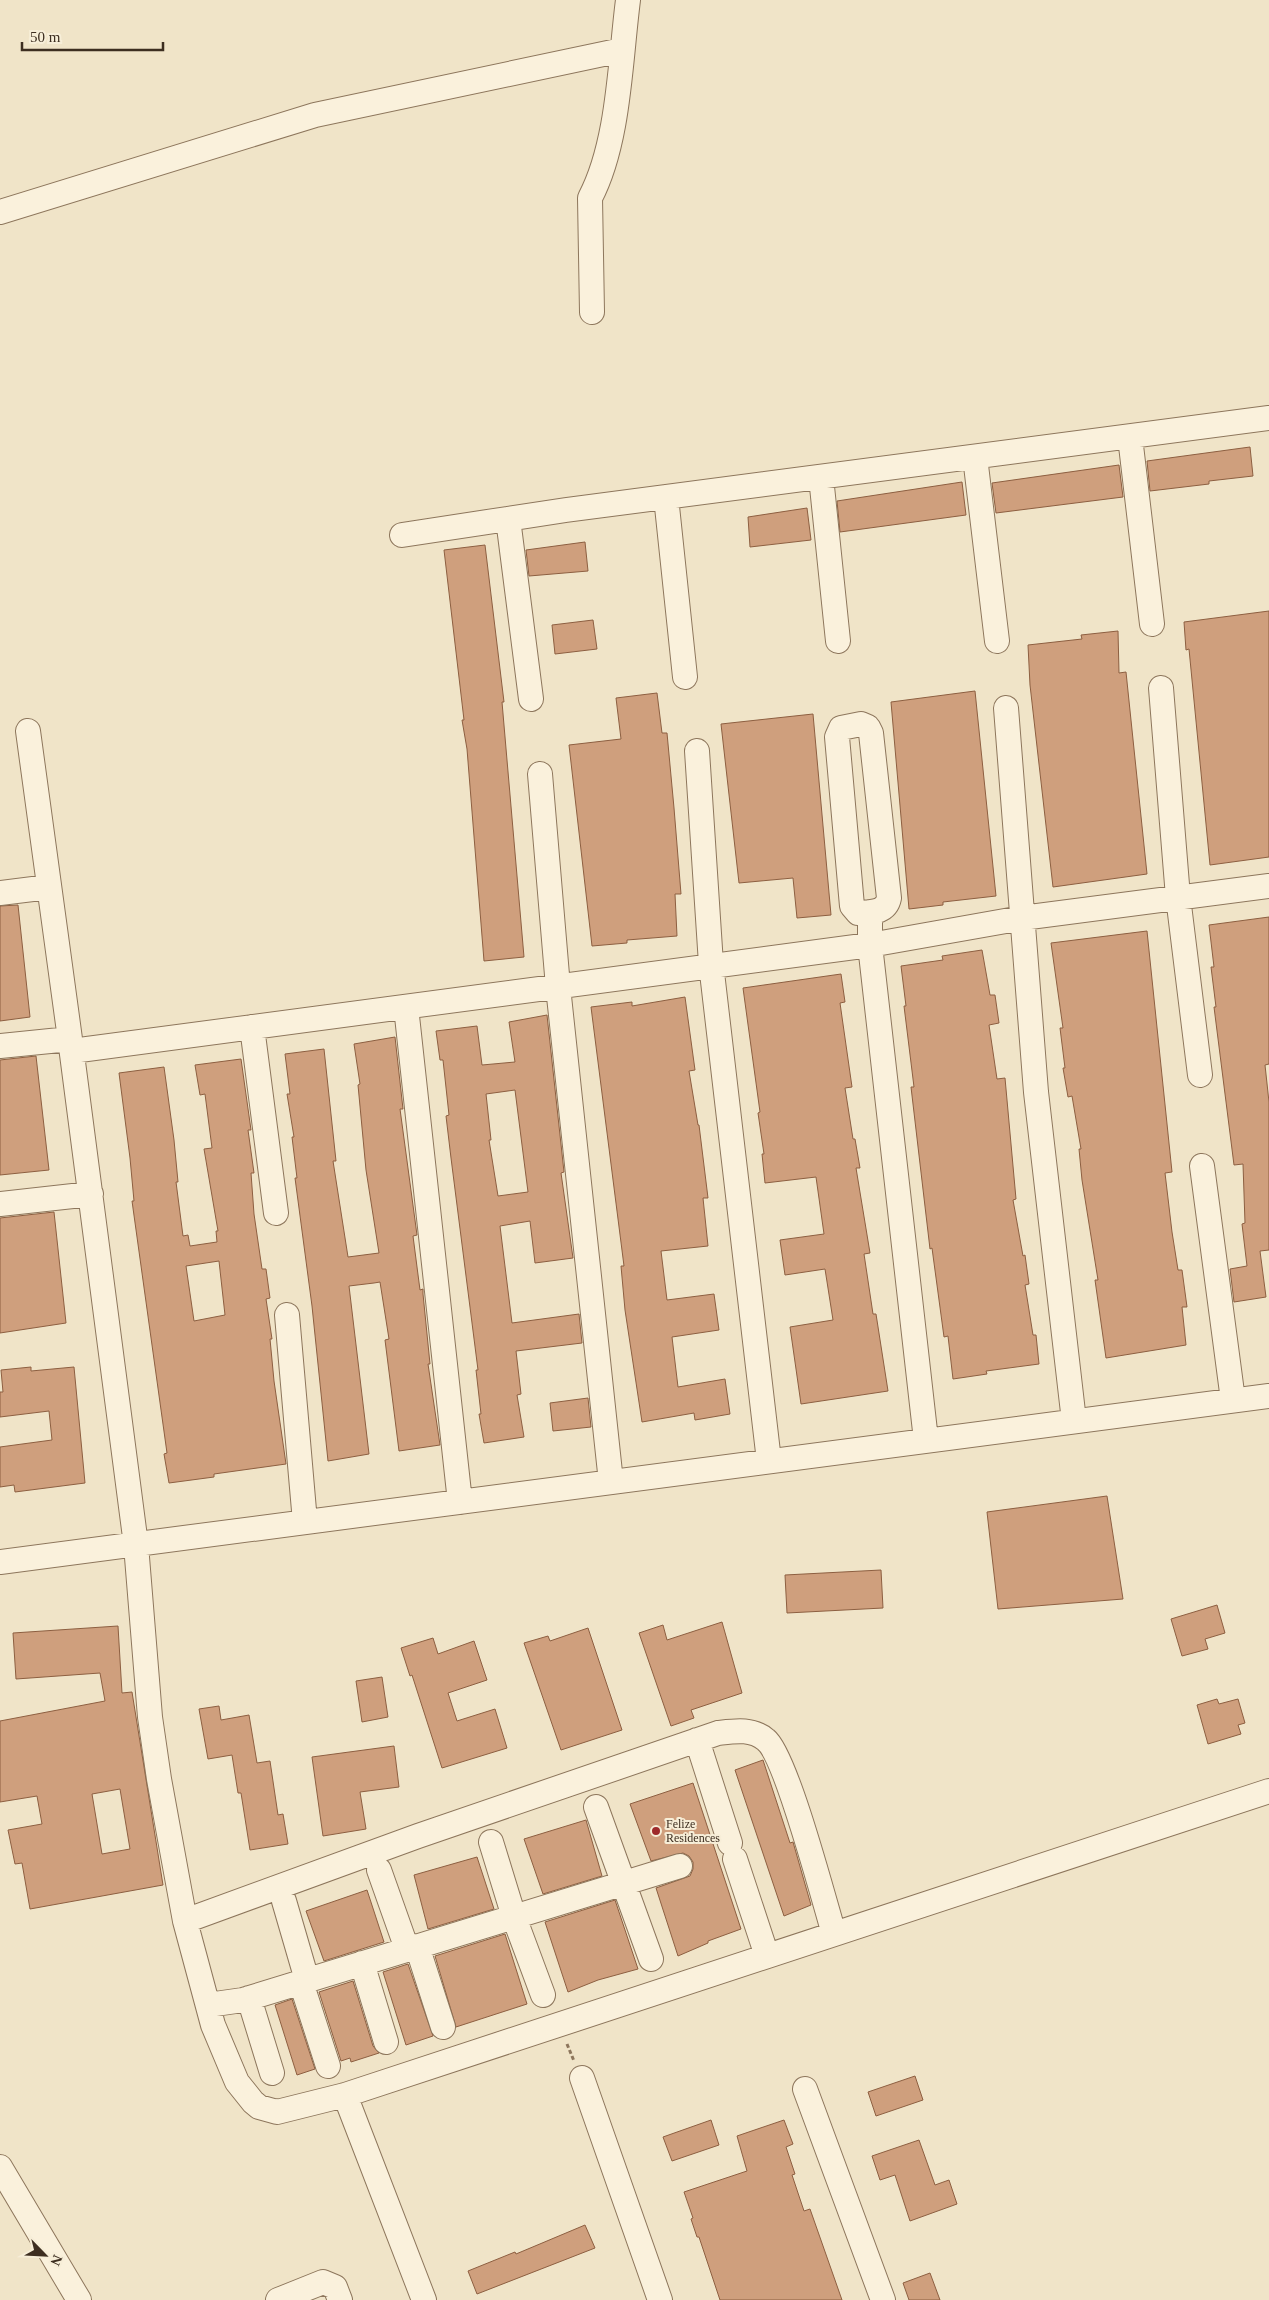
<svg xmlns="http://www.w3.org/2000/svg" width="1269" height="2300" font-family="Georgia,serif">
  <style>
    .building { fill: #cf9f7d; stroke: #8d5f41; fill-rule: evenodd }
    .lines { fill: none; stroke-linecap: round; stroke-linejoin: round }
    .minor-casing { stroke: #8d765c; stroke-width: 26 }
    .path { stroke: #8d765c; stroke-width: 3; stroke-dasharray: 4 2.5; stroke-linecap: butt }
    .minor { stroke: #faf1dc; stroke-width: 24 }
    .poi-dot { fill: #9e2a2b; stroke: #f7eed8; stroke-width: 2 }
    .labels { text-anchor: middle; stroke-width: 4; stroke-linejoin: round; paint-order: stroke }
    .poi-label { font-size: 12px; fill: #3d2e20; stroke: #f7eed8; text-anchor: start }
  </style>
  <rect width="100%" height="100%" fill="#f0e4c8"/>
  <path class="building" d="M1250,447L1253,476L1209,481V484L1150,491L1147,461Z
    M1119,465L1123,497L996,513L992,483Z
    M962,482L966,515L840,532L837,501Z
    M807,508L811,540L750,547L748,517Z
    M585,542L588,571L529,576L526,550Z
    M485,545L504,702H502L524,957L484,961L467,749L462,720H464L444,550Z
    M1269,611V857L1210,865L1189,649L1186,650L1184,622Z
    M593,620L597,649L555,654L552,625Z
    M1118,631L1119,673L1126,672L1147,874L1053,887L1030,685L1028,645L1082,639L1081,635Z
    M975,691L996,896L943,902V905L909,909L891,702Z
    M657,693L662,733H667L674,808L681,894H675L677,936L627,940V943L592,946L569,745L621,739L616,698Z
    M813,714L831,915L797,918L793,878L739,883L721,724Z
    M18,905L30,1017L0,1021V906Z
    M1269,917V1064L1265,1065L1269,1102V1250L1260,1251L1266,1297L1234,1302L1230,1269L1247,1266L1242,1224L1245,1223L1243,1164L1234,1165L1214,1007H1216L1211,967H1214L1209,925Z
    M1147,931L1172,1172L1165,1173L1172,1232L1178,1270H1182L1187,1307H1182L1186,1345L1106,1358L1095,1280H1098L1082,1180L1079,1149H1081L1072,1096L1068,1097L1063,1068H1065L1060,1028H1063L1051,943Z
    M982,950L990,995H995L999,1023L989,1025L997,1079L1005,1078L1016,1199L1013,1200L1023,1256L1025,1255L1029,1284L1025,1285L1033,1335H1036L1039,1364L986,1371L987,1374L953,1379L948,1336L944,1337L932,1248L930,1249L911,1087H914L904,1006H906L901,966L943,960L942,956Z
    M841,974L845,1002L840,1003L852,1087L845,1088L853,1139H855L860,1168H856L870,1253L864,1254L873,1314H876L888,1391L801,1404L790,1327L833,1320L825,1269L785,1275L780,1240L824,1234L816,1177L765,1183L762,1154H764L758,1113L760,1112L743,988Z
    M685,997L695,1070L689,1071L698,1125H699L708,1198H703L708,1246L661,1251L667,1300L714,1294L719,1330L672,1337L678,1387L725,1379L730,1414L695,1420L694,1413L642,1422L625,1310L621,1266H624L591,1007L632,1002V1006Z
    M547,1015L564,1172L561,1173L573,1258L535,1263L530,1221L500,1226L512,1323L579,1314L582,1343L516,1351L521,1394L517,1395L524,1437L484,1443L479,1414H481L476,1370H478L451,1158L446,1116L449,1115L443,1060H440L436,1031L477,1026L482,1065L515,1062L509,1022ZM515,1090L528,1192L498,1196L489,1140H491L486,1094Z
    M395,1037L403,1109H400L417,1235L413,1236L420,1290L423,1289V1294L430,1364H428L440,1445L399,1451L385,1340L389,1339L380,1282L374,1283L349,1286L369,1454L328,1461L312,1306L295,1178H297L292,1137H294L287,1094H290L285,1054L324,1049L336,1161H333L348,1257L379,1253L366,1170L358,1085L360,1084L354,1044Z
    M36,1056L49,1170L0,1175V1060Z
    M241,1059L251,1130H248L254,1173H251L254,1214L262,1269H266L270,1298L266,1299L272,1339H270L274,1381L286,1464L214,1474V1477L169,1483L164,1454L167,1453L132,1201H134L130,1158L119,1073L164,1067L174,1140L178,1182H176L183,1236L188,1235L190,1246L217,1242L216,1231H218L204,1149L212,1148L205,1094L200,1095L195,1065ZM219,1261L225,1315L194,1321L186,1266Z
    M54,1212L66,1323L0,1333V1218Z
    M31,1367V1371L74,1367L85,1483L15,1492L14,1485L0,1487V1447L52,1440L49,1411L0,1417V1392H3L1,1370Z
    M588,1398L591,1427L553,1431L550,1403Z
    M1107,1496L1123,1599L998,1609L987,1512Z
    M881,1570L883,1608L787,1613L785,1575Z
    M1217,1605L1225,1633L1205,1639L1208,1649L1182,1656L1171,1619Z
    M722,1622L742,1693L691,1710L694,1718L671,1726L639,1633L663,1625L667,1640Z
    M118,1626L122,1693L132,1692L163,1885L30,1909L22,1863L15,1864L8,1830L42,1824L37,1796L0,1802V1721L105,1701L100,1673L16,1679L13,1633ZM120,1789L130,1849L102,1854L92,1794Z
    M588,1628L622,1730L561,1750L524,1643L548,1636L550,1641Z
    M433,1638L438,1654L474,1641L487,1680L448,1693L457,1721L495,1709L507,1748L442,1768L412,1675L410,1676L401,1648Z
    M382,1677L388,1717L362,1722L356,1681Z
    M1217,1699L1219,1704L1238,1699L1245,1723L1238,1725L1241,1734L1208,1744L1197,1705Z
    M219,1706L221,1720L249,1715L257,1763L270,1761L278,1815L283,1814L288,1844L250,1850L241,1793H238L232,1755L208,1759L199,1709Z
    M394,1746L399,1787L360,1792L366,1829L323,1836L312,1757Z
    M763,1760L790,1843L793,1842L811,1905L784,1916L735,1770Z
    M693,1783L741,1929L708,1941V1943L678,1956L656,1888L690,1876L693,1869V1862L689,1856L683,1853L651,1861L630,1804Z
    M586,1820L602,1876L543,1894L524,1839Z
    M477,1857L494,1909L428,1929L414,1875Z
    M367,1890L384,1942L324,1961L306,1911Z
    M615,1900L638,1969L598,1980L568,1992L545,1922Z
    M505,1934L527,2004L456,2027L435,1956Z
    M408,1964L433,2036L406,2045L383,1972Z
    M353,1981L373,2046L379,2053L351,2062L350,2058L341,2061L319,1992Z
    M292,1999L315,2069L297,2075L275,2005Z
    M915,2076L923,2100L876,2116L868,2092Z
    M711,2120L719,2145L672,2161L663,2137Z
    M784,2120L793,2144L786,2147L795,2174L792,2175L804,2211L810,2209L842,2300H720L699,2237H697L691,2219L693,2218L684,2192L747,2171L737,2136Z
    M919,2140L935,2185L949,2180L957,2204L910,2221L895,2175L880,2180L872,2156Z
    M585,2225L595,2248L477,2294L468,2271L515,2252L516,2254Z
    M930,2273L940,2300H909L903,2283Z"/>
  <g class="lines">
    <defs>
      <path id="minor" d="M0,212L315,115L622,50
        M592,312L590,198C619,143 620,62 628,0
        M1130,437L1152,624
        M975,457L997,641
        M821,477L838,641
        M666,497L685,677
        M508,519L531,699
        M402,535L566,510L1269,418
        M1161,688L1178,897L1200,1075
        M1006,708L1036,1092L1074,1421
        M861,724L868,727L871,733L889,898C886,913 871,912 858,913L852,906L837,737L841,728Z
        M28,731L70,1039L136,1545L150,1717L159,1779L185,1921L213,2025L237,2082L253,2102L259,2107L277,2112L345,2095L1269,1791
        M697,751L711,964L769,1461
        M540,774L558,987L611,1482
        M0,893L49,887
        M870,912V945L926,1440
        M406,1007L460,1502
        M252,1027L276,1213
        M0,1046L70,1039
        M72,1051L870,945L1022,918L1269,886
        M1202,1166L1233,1400
        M0,1204L91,1194
        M287,1315L305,1522
        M0,1562L1269,1396
        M697,1740L730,1843
        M596,1807L651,1959
        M491,1842L514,1917L543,1995
        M735,1859L767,1956
        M379,1870L407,1949
        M284,1901L307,1980
        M185,1921L418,1836L718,1733C735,1731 752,1728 766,1740C786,1756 824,1900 834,1934
        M417,1946L443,2027
        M362,1963L386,2042
        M301,1982L328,2066
        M249,1998L272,2073
        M208,2005L243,2000L680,1866
        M582,2078L660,2300
        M805,2089L883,2300
        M345,2095L424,2300
        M0,2167L79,2300
        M278,2300L323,2282L335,2287L340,2300"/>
    </defs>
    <use href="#minor" class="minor-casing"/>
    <path class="path" d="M567,2044L574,2061"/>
    <use href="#minor" class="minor"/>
  </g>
  <circle class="poi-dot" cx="656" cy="1831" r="5"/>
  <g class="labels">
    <g class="poi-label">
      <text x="666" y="1828">Felize<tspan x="666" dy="14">Residences</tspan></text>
    </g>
  </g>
  <g transform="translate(45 2255) rotate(114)" stroke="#f7eed8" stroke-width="4" paint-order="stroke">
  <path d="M0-4L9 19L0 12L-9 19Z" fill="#3d2e20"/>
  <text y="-8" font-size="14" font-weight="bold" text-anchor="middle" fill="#3d2e20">N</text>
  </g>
  <path d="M22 42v8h141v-8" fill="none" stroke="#3d2e20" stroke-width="2.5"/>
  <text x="30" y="42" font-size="15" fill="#3d2e20" stroke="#f7eed8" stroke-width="4" paint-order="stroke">50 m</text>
</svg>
